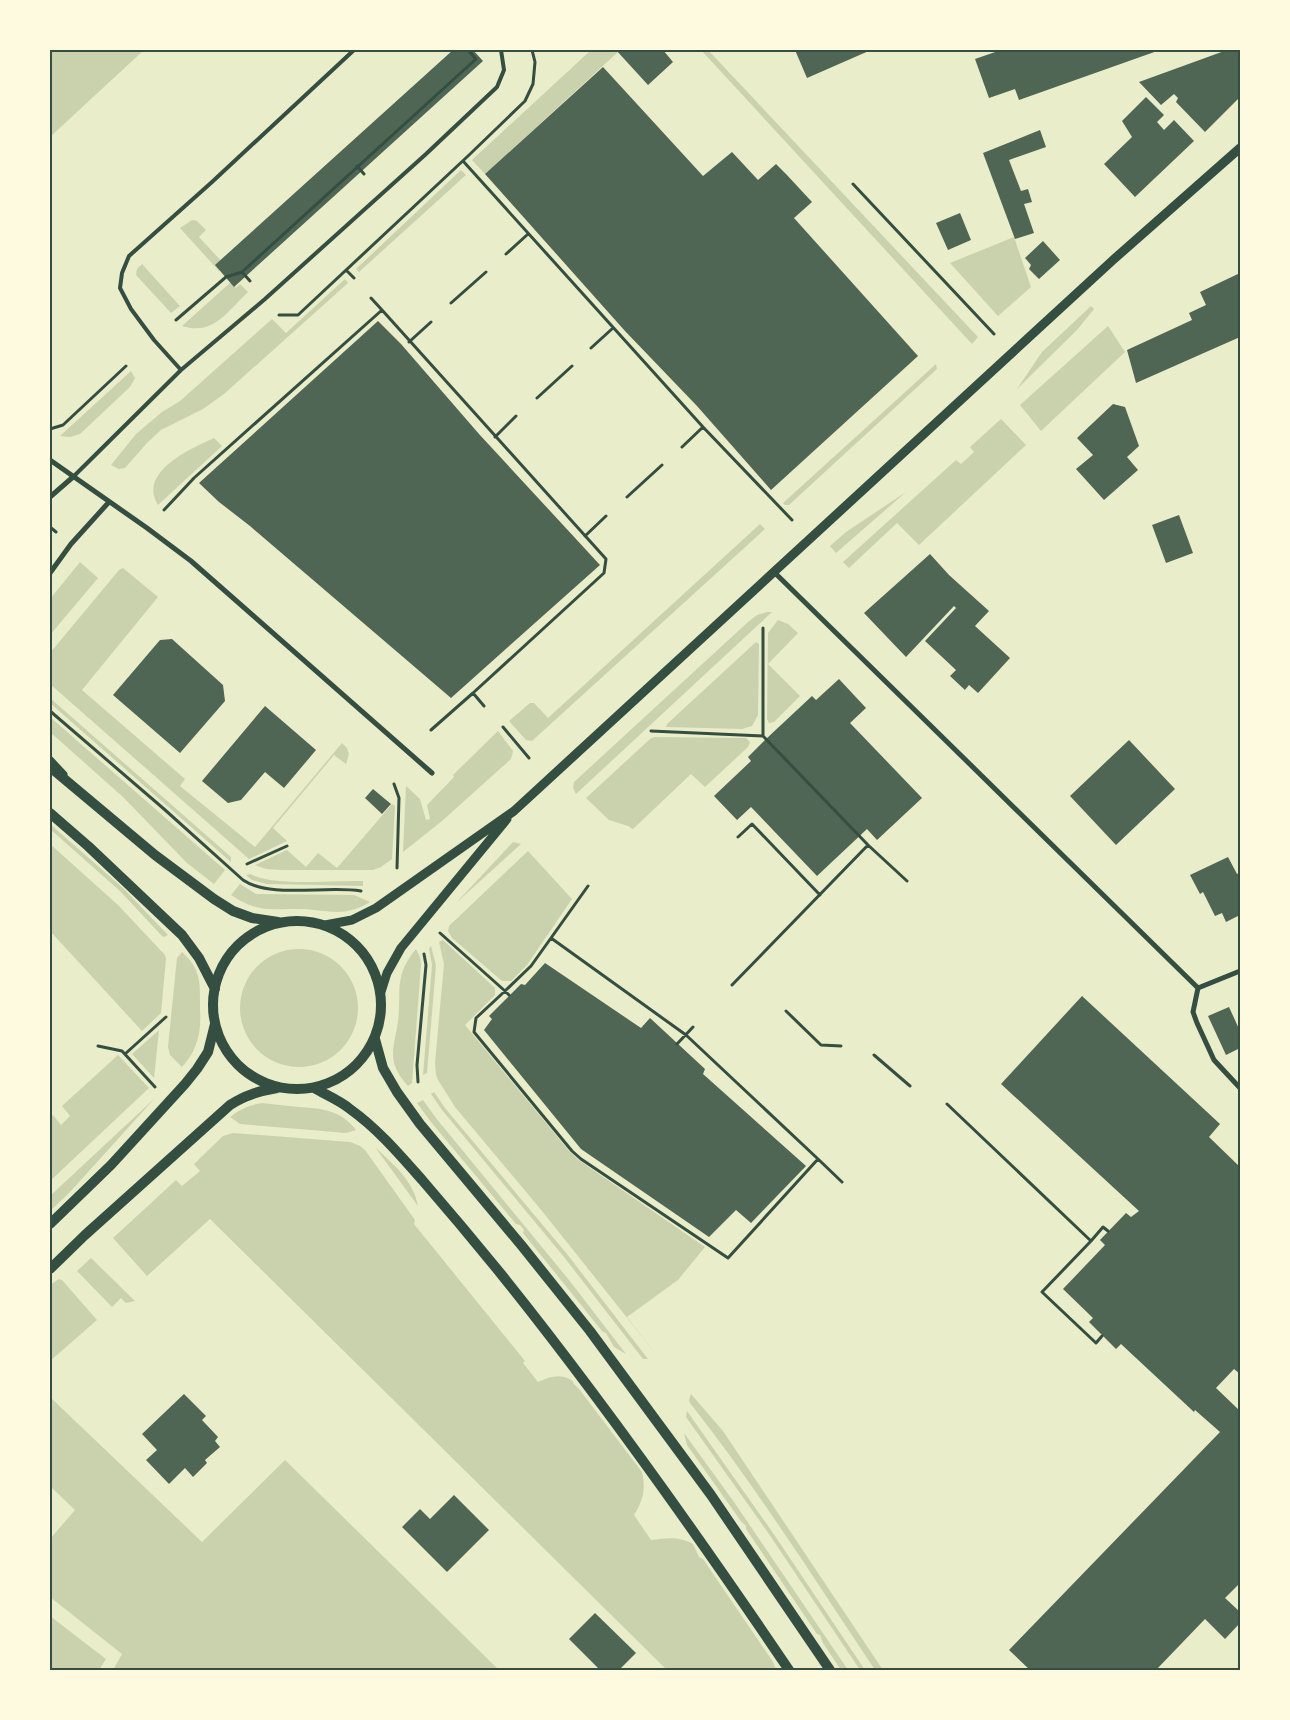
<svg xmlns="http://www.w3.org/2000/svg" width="1290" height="1720" font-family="'Work Sans',sans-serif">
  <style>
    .green { fill: #cad2ad }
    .building { fill: #4f6655 }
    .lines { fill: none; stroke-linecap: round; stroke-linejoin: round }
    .path { stroke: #344e41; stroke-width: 3 }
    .service { stroke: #344e41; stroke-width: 4 }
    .minor { stroke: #344e41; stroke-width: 5 }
    .tertiary { stroke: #344e41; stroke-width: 9 }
    .secondary { stroke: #344e41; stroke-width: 10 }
    .neatline { fill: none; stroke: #344e41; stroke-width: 2 }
  </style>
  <rect width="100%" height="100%" fill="#e9edc9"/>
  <path class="green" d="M50,50H144L50,137Z
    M591,50H616L618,52L485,174L472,160Z
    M701,50H708L978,337L972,344Z
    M461,170L466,175L359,272L356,269Z
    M192,220L197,221L206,230L199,237L225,265L219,271L180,228Z
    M1014,237L1031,287L998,316L950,263Z
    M142,264L180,306L171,313L136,275L137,269Z
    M345,279L348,283L224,394L203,409L161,430L147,443L125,468L119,469L111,465L136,434L162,412L180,401L272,319L286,333Z
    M231,282L236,288L240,284L248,292C227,312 213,336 182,326Z
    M1091,306L1094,309L1077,330L1017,389L1042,352Z
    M1108,326L1125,352L1041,431L1020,405Z
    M936,364L937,369L789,505H785L783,503Z
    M131,371L135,378L130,387L80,434L70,437L60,436Z
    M1001,419L1026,445L919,545L897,523L849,568L843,562L956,460L961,464L974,452L970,447Z
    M214,438L222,446L158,505C137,472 192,448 214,438Z
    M906,492L836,553L830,546L846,532Z
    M760,524L765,529L532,741L526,740L509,721L530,703H534L548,718Z
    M80,562L98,578L50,635V599Z
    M123,568L158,597L82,690L185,779L180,786L255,847L342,743L347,748L349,754L346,764L334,755L273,828L287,841L249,859L50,684V653L119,570Z
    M767,612H772L576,794L573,788L574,782L748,622L757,615Z
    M778,620L788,624L798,633L768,664L800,696L774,722L769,723L767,719L768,633Z
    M756,642L759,644L758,715L752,726L742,729L666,727L667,724Z
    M50,698L231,857V862L50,703Z
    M50,717L225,870L214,884L187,863L123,797L50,732Z
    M498,731L513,751L511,759L442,821L403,852L406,786L420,799L426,820L430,819L427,805L454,777L453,775Z
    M654,737L746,738L750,742L748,747L705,787L691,774L633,829L628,826L609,820L586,798L650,739Z
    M392,804L395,806L392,859L381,867L373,870H281L266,869L255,865L287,850L306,867L318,853L337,868Z
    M50,824L123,888L168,935L164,937L162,936L120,891L50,829Z
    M513,842L521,844L456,903Z
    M50,844L118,905L165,955L166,959L161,1013L142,1031L50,931Z
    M528,851L572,899L527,965L511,981H502L452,938L448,931L449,926Z
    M250,874C275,887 332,880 363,881V886L267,884L252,880L246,875Z
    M240,884L256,894L354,895L370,902C344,918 329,910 302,909C270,908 260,914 231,895Z
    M443,940L495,988V995L465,1025L570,1152L580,1161L705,1247L678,1280L627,1317L660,1359L542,1211L455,1107L438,1080L436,1075L435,1063L444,964L439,942Z
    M431,946L436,965L427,1073L423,1075L432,965L429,949Z
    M416,949L420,957L421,965L412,1083L408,1086C402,1079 397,1073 394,1063C391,1049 396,1036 398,1022C402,990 393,977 416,949Z
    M240 1008a59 59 0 1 1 118 0a59 59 0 1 1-118 0Z
    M182,952C202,970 200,984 200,1009C201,1022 200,1035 195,1047C192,1055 187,1061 182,1067L170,1055L168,1047L177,958Z
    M159,1030L154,1078L132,1054Z
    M118,1055L149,1088L50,1181V1118L53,1115L61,1125L70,1116L62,1106Z
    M434,1092L445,1108L567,1254L648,1359H643L564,1257L442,1110L431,1094Z
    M155,1098L70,1192L50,1211V1196Z
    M423,1100L436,1118L569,1280L626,1354L614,1347L606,1333L602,1331L523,1233L524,1230L520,1225L516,1224L431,1122L417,1103Z
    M262,1103C271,1104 280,1105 289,1106C315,1109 338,1106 356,1130L346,1133L240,1124L230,1117C240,1109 249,1105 262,1103Z
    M233,1133L350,1142L360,1146L365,1150L415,1220L414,1224L525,1361L523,1363L538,1382C551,1376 562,1373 574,1382L573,1383L579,1389L642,1472C646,1489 643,1501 634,1515L651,1540C666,1538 679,1536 693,1544L699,1557L703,1559L773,1662L776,1670H667L210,1219L147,1276L113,1238L176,1180L182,1186L200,1171L194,1164L223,1136Z
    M375,1147C394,1165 413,1180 418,1206Z
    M91,1258L135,1301L126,1303L121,1298L112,1307L77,1271Z
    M59,1279L62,1280L97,1320L50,1361V1285Z
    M691,1394L723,1431L883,1670H875C815,1580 757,1488 690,1403L689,1400Z
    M50,1397L202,1542L285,1460L499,1670H113L122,1654L50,1597V1539L75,1510L50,1486Z
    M687,1411L773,1533L865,1670H860L769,1534L686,1417Z
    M684,1433L734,1502L848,1670H841L823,1643L820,1635L817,1634L746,1529V1526L740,1520L687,1445Z
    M50,1616L106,1659L99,1670H50Z"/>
  <path class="building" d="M453,50H473L483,61L234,287L215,265Z
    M616,50H663L673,62L648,85Z
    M795,50H871L807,78Z
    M1001,50H1160L1019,100L1015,89L989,98L975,59Z
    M1227,50H1240V97L1205,132L1176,102L1178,98L1174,94L1161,105L1139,82Z
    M603,67L703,176L732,152L758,180L776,164L786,174L812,202L794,218L918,356L771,490L697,406L625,331L485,174Z
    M1146,97L1164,115L1157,122L1164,130L1174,120L1194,141L1135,197L1104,164L1132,137L1122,121Z
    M1040,130L1046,147L1009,160L1021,191L1028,189L1032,202L1024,204L1034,233L1015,239L983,153Z
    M960,213L971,240L948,250L936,223Z
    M1043,241L1060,260L1039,279L1029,269L1031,265L1025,258Z
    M1240,273V337L1136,383L1127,350L1192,320L1189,313L1206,305L1200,292Z
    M378,321L401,344L479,434L600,565L451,698L250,526L219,502L199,483Z
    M1113,404L1125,407L1139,446L1127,457L1138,470L1104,500L1076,469L1093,455L1077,438Z
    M1179,515L1193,553L1166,563L1152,525Z
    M930,554L949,575L989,611L975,626L1010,658L978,693L969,685L965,690L950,676L956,670L925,641L956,608L954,606L906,657L864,613Z
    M172,639L223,685L225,701L180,753L113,695L160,640Z
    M839,679L866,708L850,723L922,798L877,840L867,829L817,876L751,807L737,820L714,796L751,761L748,757L766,739L812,696L816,700Z
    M265,706L316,750L284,788L265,772L241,800L228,803L202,781Z
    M1129,740L1175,789L1116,845L1070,796Z
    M373,789L391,804L382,814L365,798Z
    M1228,857L1237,874L1240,872V903L1238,904L1240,915L1226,922L1222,913L1215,916L1203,892L1200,894L1190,875Z
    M545,963L641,1028L650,1018L705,1069L703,1074L806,1166L751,1223L736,1210L709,1237L581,1149L484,1030L492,1019L489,1016L521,984L525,985Z
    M1082,996L1220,1124L1209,1137L1240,1167V1374L1234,1369L1216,1388L1240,1411V1583L1225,1598L1240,1612V1623L1225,1639L1205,1619L1156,1670H1030L1009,1650L1220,1432L1195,1410L1194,1412L1121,1344L1116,1349L1089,1322L1093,1318L1063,1289L1105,1245L1100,1240L1126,1213L1131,1217L1139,1211L1001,1084Z
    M1229,1007L1240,1031V1048L1226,1055L1208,1016Z
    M184,1394L206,1416L202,1420L218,1437L215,1441L220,1447L205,1460L207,1463L193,1477L185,1468L169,1484L146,1460L157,1450L142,1434Z
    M454,1495L489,1530L447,1572L402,1527L420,1509L430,1519Z
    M595,1613L636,1653L619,1670H600L569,1639Z"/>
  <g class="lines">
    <path class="path" d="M463,161L703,427L792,520
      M357,166L364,174
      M853,184L994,334
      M506,254L528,234
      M346,270L354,278
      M242,272L250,281
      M371,298L382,310
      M451,303L486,272
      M279,315H298L468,156L525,101L533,84L535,62L532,50
      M176,320L226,277L242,272L476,59L468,50
      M409,342L431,322
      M591,348L613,328
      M537,398L572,366
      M50,429L63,425L126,366
      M495,437L516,416
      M682,447L703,427
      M627,497L662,465
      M164,510L194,478L382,310L606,559L604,573L473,693L484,706
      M50,527L56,532
      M585,536L606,516
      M50,711L164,809L243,880C271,899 327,885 361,891
      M503,727L529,758
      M431,730L473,693
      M651,731L763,736
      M394,784L399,798L397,868
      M738,837L752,824L820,895
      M868,845L907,881
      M247,864L287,846
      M440,933L505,991L531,966L551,938L686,1035L818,1159L728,1258L581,1159L572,1151L474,1032L476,1018L505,991L509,995
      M551,938L588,886
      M732,985L868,845L763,736V628
      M786,1011L821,1045L841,1046
      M677,1044L693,1027
      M98,1046L122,1051L155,1087
      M125,1054L166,1017
      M874,1055L910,1086
      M418,1082L417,1065L426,965L424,954
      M947,1104L1091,1241L1103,1227L1108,1231
      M818,1159L842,1182
      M1091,1241L1042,1292L1096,1343L1102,1336"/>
    <path class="service" d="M181,370L154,340L131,309L120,288L122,273L129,256L212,182L354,50
      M73,477L181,370L265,299L426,154L497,87L504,70L501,50"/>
    <path class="minor" d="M50,460L147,528L191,561L432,773
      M50,497L73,477
      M774,572L1198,988L1240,971
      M50,573L71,544L109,502
      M50,758L65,774
      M1198,988L1193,1012L1197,1023L1214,1060L1240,1088"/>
    <path class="tertiary" d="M325,925L352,920L376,908L514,811L1113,260L1240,148
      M381,992L387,973L401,948L507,819"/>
    <path class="secondary" d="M50,767L155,855L214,899L233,911L252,918L278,922
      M50,813L88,846L182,935L199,958L215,989
      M213 1005a84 84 0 1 1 168 0a84 84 0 1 1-168 0Z
      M375,1039L383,1068L397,1092L420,1124L522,1246L590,1331L711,1495L830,1670
      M314,1088C326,1095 339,1100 350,1109C378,1129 400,1155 423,1181C449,1211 475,1242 501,1274C603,1401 697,1534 789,1670
      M50,1224L111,1165L185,1084L197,1069L208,1052L215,1024
      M50,1269L85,1235L230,1105C245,1095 259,1091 277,1088"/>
  </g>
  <rect width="1290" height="1720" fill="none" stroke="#fefae0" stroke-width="102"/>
  <rect x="51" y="51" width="1188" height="1618" class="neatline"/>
</svg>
